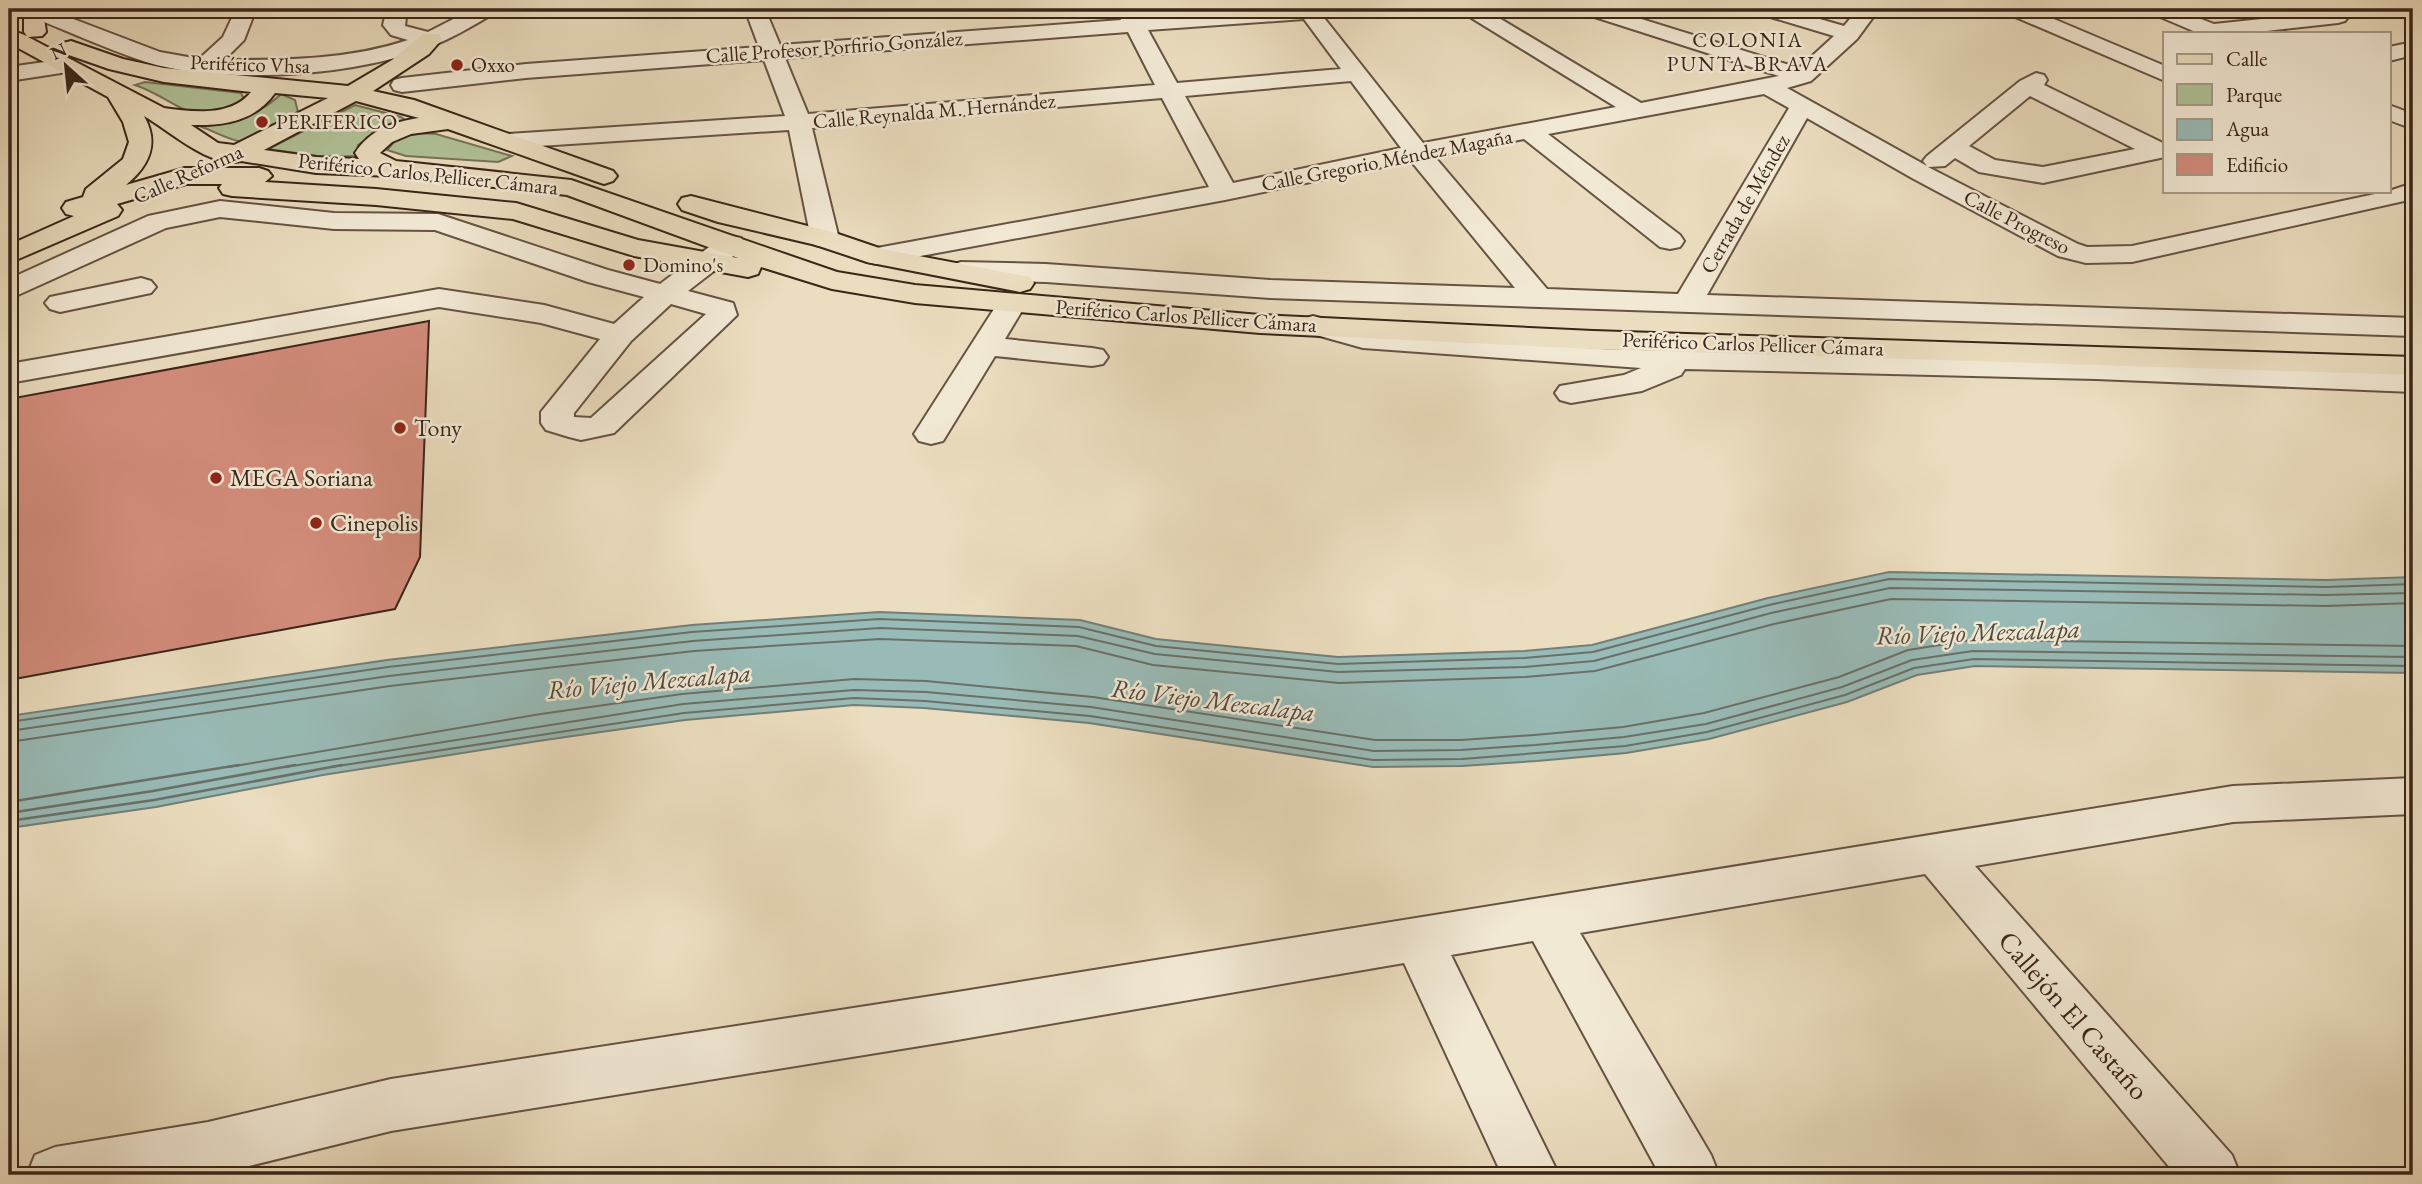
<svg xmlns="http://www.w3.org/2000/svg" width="2422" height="1184" font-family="'EB Garamond',serif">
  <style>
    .green { fill: #b1c297; stroke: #767458; stroke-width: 2 }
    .water { fill: #99bbb7; stroke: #737f77; stroke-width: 2 }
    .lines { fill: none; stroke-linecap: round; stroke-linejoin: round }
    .shore-far1 { stroke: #6a7068; stroke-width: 2 }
    .shore { stroke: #6a7068; stroke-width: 2.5 }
    .building { fill: #d38c7b; stroke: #3a2518; stroke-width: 2 }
    .minor-casing { stroke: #665342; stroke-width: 4 }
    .major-casing { stroke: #3a2518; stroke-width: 4 }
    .minor { fill: #f2e9d5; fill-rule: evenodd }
    .major { fill: #ebddbf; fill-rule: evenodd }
    .poi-dot { fill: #8f2418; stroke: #f2e9d5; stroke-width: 2.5 }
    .labels { text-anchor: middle; stroke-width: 5; stroke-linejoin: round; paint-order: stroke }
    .far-neighbourhood-label { font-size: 21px; letter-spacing: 2px; fill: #3a2518; stroke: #f2e9d5 }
    .far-street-label { font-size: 21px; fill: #3a2518; stroke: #f2e9d5 }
    .far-poi-label { font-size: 21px; fill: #3a2518; stroke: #f2e9d5; text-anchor: start }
    .poi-label { font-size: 24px; fill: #3a2518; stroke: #f2e9d5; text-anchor: start }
    .water-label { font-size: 26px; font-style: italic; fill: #524a40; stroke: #f2e9d5 }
    .near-street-label { font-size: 28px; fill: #3a2518; stroke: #f2e9d5 }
  </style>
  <rect width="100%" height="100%" fill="#ebddbf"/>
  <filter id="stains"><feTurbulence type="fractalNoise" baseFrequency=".00286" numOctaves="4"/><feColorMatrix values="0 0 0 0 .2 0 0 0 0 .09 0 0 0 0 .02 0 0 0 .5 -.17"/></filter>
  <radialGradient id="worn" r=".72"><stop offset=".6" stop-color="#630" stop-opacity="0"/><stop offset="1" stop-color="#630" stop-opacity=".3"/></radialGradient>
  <path class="green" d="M145,82L241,93L244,99C191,132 181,101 135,85Z
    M281,94L295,100L298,112C287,123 254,142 238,141C227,139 213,131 202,127C230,121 259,116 281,94Z
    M355,105L401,117L409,123L367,139L358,145L356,156L324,157L268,149Z
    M415,133L436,134L512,156L498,162L406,156L387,150L395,141Z"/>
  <path class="water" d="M1889,572L2326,580L2413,577V673L1975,666L1917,675L1847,702L1709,739L1626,753L1537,761L1462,766L1373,767L1089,723L924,708L854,705L685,720L545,740L323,775L156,807L9,828V716L387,660L692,625L879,612L1080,620L1156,639L1338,657L1524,651L1592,645L1768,598Z"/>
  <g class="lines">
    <path class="shore-far1" d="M9,722L388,667L692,632L879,619L1079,627L1156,646L1338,664L1524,658L1593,652L1769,605L1889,579L2326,587L2413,584
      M9,731L389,676L693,641L880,628L1078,636L1155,654L1338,672L1524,667L1594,661L1771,613L1890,588L2326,595L2413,593
      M9,742L390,686L694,651L880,639L1076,646L1153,665L1339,683L1525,677L1595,671L1774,624L1891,599L2326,606L2413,603
      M229,767L541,714L682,694L854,679L926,681L1093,697L1375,740H1461L1534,735L1623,727L1704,713L1839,677L1908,650L1972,640L2413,646
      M286,767L683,704L854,690L926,692L1091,707L1374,751L1461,750L1535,745L1624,737L1706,724L1842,687L1912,660L1973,651L2413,657
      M331,767L684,713L854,698L925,701L1090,716L1373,760L1462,759L1625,746L1707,732L1845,695L1914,668L1974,659L2413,666"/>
    <path class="shore" d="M9,802L239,765
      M9,813L153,791L295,765
      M9,821L154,800L342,765"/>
  </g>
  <path class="building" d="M429,321L420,557L395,609L9,680V399Z"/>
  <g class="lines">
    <defs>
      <path id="minor" d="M19,9H47L160,52L199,59L223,37L236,9H256L244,40L224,60C287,60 348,60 408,40L391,35L383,25L387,9H407L405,26L428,32L473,9H498L495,13C477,23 458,35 439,43C365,76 223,86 146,62C104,48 63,29 22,13Z
        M745,9H765L780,45L1121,20L1116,9H1136L1141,18L1270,9H1317L1423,143L1616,107L1465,14L1463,9H1484L1641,103L1779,76L1582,13L1579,9H1609L1799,68L1834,36L1757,13L1754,9H1785L1844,26L1858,9H1879L1857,39L1811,81L1787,88L1927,166L1923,161L1927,156L2020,81L2036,73L2044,75L2047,80L2044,85L2165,144V157L2043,183L1979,172L1955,158L1945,166L1928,167L2078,244L2087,247L2132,246L2389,191L2413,183V199L2132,262L2086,263L2058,256L1912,178L1807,118L1707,295L2413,318V336L1270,298L1046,282L961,280L951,277L947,271L951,265L961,262L1046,264L1270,280L1515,288L1411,161L1225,200L877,264L867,262L863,256L867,250L877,248L1209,187L1162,98L812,128L839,239L835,245L825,247L815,245L811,239L789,130L508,148L499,146L496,141L499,136L508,134L785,116L764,60L526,78L402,92L394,90L391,85L394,80L402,78L526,64L759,47ZM1304,19L1341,69L1177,83L1148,30ZM1128,32L1155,85L808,114L785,58ZM1351,81L1401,148L1233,183L1185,96ZM1764,94L1789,108L1678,294L1547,289L1434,156L1524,139L1660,247L1670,249L1680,247L1684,241L1680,235L1548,134ZM2030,96L2135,149L2043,167L1995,160L1969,146Z
        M2003,9H2030L2165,66V81L2006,13Z
        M2148,9H2175L2214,24L2338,11L2345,13L2348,17L2345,21L2338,23L2249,33H2198L2151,13Z
        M2413,42V55L2389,61V47Z
        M66,59L74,61L77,66L74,71L9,81V67Z
        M2389,105L2413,114V129L2389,120Z
        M220,201L334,213L438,214L608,270L660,284L721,238L731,236L741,238L745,244L741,250L688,291L733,303L737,315L614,433L581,440L569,437L546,430L541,423V412L600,339L541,323L439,307L9,383V364L439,289L544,305L614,324L644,297L588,282L435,230L334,229L220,217L166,228L9,299V279L148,216ZM671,304L706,314L591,418L574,417V413L631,341Z
        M141,278L151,281L156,287L151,293L60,312L50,309L45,303L50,297Z
        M1011,295L1021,298L1026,304L1005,339L1092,348L1103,350L1108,357L1103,364L1092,366L995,356L943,441L931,444L919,441L914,434L1001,298Z
        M1313,316L1365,330L1598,349L2096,361L2413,372V392L2096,379L1685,369L1681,375L1642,391L1571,403L1560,400L1555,393L1560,386L1624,375L1641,368L1363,348L1302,331L1298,325L1302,319Z
        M2413,778V814L2233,822L1975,866L2232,1155L2240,1175H2176L1925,874L1580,933L1711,1155L1719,1175H1660L1533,941L1451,955L1559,1175H1502L1404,963L951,1041L391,1131L213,1175H27L35,1155L55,1147L208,1122L391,1079L951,993L2233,786Z"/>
      <path id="major" d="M24,9L43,10L46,32L42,36L28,37L164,108C193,112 231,117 251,92L164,82L109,69L63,53L60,48L63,43L71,41L123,59L164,68L348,86L392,60L423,34H439L442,39L429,54L373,91L414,100L613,171L617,176L613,181L604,184L595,181L448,129L411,134L392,142L380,153L396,161L571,180L837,272L915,285L1260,315L1593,331L2413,357V375L1593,349L1260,333L915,303L832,289L761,267L758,274L748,277L634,256L513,219L376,205L232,196L223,194L219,188L222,184H186L117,204L122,210L118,216L9,263V245L74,216L66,214L62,208L66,202L83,197L86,189L123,159L129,142L123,122L108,97L9,43V29L27,36L24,32ZM275,93L328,98L234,145L218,143L191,125C225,126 255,121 275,93ZM356,101L419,118C392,122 370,130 355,153L359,159L316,157L264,150ZM144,116C170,131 211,169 241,161L316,173L392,176L567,195L738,258L638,240L516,203L376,189L265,182L272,176L268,171L259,168H185L126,185C149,166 160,144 144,116Z
        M691,196L835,233L882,249L1030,277L1034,283L1030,289L1020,292L867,262L816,245L718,222L682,210L678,204L682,198Z"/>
    </defs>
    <use href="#minor" class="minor-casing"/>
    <use href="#major" class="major-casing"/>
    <use href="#minor" class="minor"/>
    <use href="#major" class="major"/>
  </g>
  <g class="poi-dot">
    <circle cx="457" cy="65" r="7"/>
    <circle cx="262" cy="122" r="7"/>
    <circle cx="629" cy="265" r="7"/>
    <circle cx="400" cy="428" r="7"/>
    <circle cx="216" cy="478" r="7"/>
    <circle cx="316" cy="523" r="7"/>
  </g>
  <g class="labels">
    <g class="far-neighbourhood-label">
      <text x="1748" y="47">COLONIA<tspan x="1748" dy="24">PUNTA BRAVA</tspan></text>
    </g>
    <g class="far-street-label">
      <text transform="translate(834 47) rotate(-4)" y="7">Calle Profesor Porfirio González</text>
      <text transform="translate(250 64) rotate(2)" y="7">Periférico Vhsa</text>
      <text transform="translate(934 111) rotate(-5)" y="7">Calle Reynalda M. Hernández</text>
      <text transform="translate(1387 160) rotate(-11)" y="7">Calle Gregorio Méndez Magaña</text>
      <text transform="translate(188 174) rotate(-24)" y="7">Calle Reforma</text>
      <text transform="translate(428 174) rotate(6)" y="7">Periférico Carlos Pellicer Cámara</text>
      <text transform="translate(1745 204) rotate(-60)" y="7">Cerrada de Méndez</text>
      <text transform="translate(2017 222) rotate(27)" y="7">Calle Progreso</text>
      <text transform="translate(1186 316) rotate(4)" y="7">Periférico Carlos Pellicer Cámara</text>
      <text transform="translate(1753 344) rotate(2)" y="7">Periférico Carlos Pellicer Cámara</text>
    </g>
    <g class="far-poi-label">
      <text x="471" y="72">Oxxo</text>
      <text x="276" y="129">PERIFERICO</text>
      <text x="643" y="272">Domino's</text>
    </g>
    <g class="poi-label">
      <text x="414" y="436">Tony</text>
      <text x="230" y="486">MEGA Soriana</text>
      <text x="330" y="531">Cinepolis</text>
    </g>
    <g class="water-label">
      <text transform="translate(1978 632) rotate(-2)" y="9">Río Viejo Mezcalapa</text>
      <text transform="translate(649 681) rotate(-5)" y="9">Río Viejo Mezcalapa</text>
      <text transform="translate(1213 700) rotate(7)" y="9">Río Viejo Mezcalapa</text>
    </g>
    <g class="near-street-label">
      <text transform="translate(2074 1015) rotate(49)" y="10">Callejón El Castaño</text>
    </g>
  </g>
  <rect width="2422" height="1184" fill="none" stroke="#ebddbf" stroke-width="35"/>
  <rect x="10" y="10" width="2401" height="1163" fill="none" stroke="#3a2518" stroke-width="3.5"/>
  <rect x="18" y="18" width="2387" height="1149" fill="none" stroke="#3a2518" stroke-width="2"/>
  <rect x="2163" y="32" width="228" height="161" fill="#f2e9d5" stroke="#a89b89" stroke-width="2"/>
  <rect x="2177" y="54" width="35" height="10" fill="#ebddbf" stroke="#a89b89" stroke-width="2"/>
  <text x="2226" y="66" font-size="21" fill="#3a2518">Calle</text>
  <rect x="2177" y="84" width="35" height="21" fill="#b1c297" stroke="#a89b89" stroke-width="2"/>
  <text x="2226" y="102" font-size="21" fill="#3a2518">Parque</text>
  <rect x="2177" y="119" width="35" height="21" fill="#99bbb7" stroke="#a89b89" stroke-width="2"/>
  <text x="2226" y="136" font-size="21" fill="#3a2518">Agua</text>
  <rect x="2177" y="154" width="35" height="21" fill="#d38c7b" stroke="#a89b89" stroke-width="2"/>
  <text x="2226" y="172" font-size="21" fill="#3a2518">Edificio</text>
  <g transform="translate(66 66) rotate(333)" stroke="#f2e9d5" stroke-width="5" paint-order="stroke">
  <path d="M0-5L12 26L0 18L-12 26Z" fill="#3a2518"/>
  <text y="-10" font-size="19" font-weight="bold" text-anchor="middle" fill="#3a2518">N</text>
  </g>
  <rect width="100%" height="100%" filter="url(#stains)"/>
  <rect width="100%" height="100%" fill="url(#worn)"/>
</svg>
